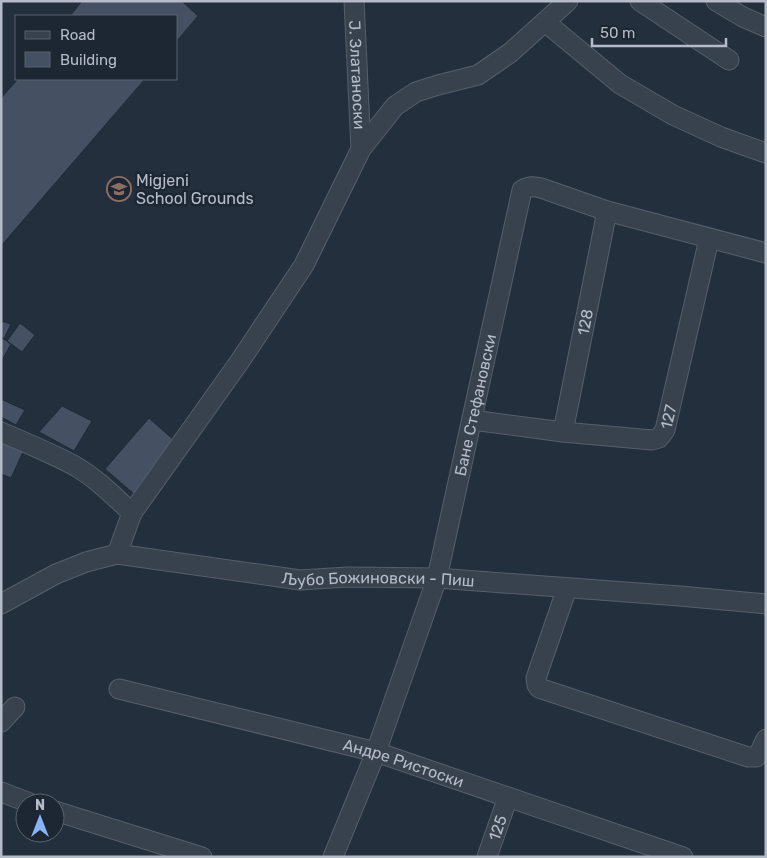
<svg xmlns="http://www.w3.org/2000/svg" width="767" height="858" font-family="Rubik,sans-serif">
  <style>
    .building { fill: #455162; stroke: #1f2835 }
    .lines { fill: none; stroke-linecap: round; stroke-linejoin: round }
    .minor-casing { stroke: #565f6c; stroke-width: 21 }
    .minor { stroke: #38414e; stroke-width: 19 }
    .labels { text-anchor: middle; stroke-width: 5; stroke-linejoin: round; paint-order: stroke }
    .street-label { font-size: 16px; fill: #b4bcc9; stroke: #1d2633 }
    .poi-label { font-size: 16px; fill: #b4bcc9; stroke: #1d2633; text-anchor: start }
  </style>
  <rect width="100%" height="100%" fill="#242f3e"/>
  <path class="building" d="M82,1H182L198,16L176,42V16H70Z
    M18,79H145L1,246V98Z
    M1,321L11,324L4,339L1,337Z
    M20,323L35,335L22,352L7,341Z
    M1,337L11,344L1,362Z
    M1,399L25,410L16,425L1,417Z
    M62,406L92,421L74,451L39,432Z
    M149,418L176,442L134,494L105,469Z
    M1,439L24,450L11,478L1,474Z"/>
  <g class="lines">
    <defs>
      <g id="minor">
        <path id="s1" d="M354,1L361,149"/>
        <path d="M640,1L729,60"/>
        <path d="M716,1L743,17L766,27"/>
        <path d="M545,22L620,84L673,115L721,137L766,153"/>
        <path id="s2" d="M472,420L563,432L652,440L659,438L665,430L709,239"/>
        <path d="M1,432C26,443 51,453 75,466C96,478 114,496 132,513"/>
        <path id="s3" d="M563,432L607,211"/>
        <path d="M117,554L132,513L240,361L304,265L361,149L395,106L416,92L438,85L478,75L510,53L568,1"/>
        <path d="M567,588L536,678L537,685L539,688L748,757H756L760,752L766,739"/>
        <path id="s4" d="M1,604L56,574L86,562L117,554L300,580L348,577L437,578L680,596L766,604"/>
        <path id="s5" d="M119,689L376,752L683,857"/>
        <path d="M1,722L15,707"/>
        <path d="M1,792L30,803"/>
        <path d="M55,811L202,857"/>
        <path id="s6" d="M333,857L376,752L437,578L522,190C529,186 533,186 541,188L607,211L766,253"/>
        <path id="s7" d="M487,857L508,797"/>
      </g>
    </defs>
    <use href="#minor" class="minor-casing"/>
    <use href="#minor" class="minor"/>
  </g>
  <defs>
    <symbol id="school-ring" viewBox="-11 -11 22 22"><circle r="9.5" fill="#1d2633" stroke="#8d6e63" stroke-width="1.5"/><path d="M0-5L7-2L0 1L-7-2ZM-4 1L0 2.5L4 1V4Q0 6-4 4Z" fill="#8d6e63"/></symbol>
  </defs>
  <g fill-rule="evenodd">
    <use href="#school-ring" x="105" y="175" width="28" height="28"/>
  </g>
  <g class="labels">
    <g class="street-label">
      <text dy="6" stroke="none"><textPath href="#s1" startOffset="74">Ј. Златаноски</textPath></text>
      <text dy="6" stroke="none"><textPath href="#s3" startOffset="112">128</textPath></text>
      <text dy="6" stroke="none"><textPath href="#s6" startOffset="475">Бане Стефановски</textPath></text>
      <text dy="6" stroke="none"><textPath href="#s2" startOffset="212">127</textPath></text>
      <text dy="6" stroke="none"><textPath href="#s4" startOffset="390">Љубо Божиновски - Пиш</textPath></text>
      <text dy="6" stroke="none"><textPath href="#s5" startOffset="294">Андре Ристоски</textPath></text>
      <text dy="6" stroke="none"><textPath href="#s7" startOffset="31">125</textPath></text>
    </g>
    <g class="poi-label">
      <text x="136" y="186">Migjeni<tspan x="136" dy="18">School Grounds</tspan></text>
    </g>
  </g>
  <rect width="767" height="858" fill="none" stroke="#b4bcc9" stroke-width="5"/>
  <rect x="15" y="15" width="162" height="65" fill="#1d2633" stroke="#59626f"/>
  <rect x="25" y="31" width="25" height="8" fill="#38414e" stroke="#59626f"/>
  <text x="60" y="40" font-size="15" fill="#b4bcc9">Road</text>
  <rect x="25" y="52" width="25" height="15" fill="#455162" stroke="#59626f"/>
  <text x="60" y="65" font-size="15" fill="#b4bcc9">Building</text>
  <g transform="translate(40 818)"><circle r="24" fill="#1d2633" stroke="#59626f"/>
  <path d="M0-4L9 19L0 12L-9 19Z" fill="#8ab4f8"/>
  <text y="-8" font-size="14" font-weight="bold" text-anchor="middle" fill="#b4bcc9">N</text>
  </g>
  <path d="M592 38v8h134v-8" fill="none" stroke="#b4bcc9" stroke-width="2.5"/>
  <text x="600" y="38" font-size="15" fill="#b4bcc9" stroke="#1d2633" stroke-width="4" paint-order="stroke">50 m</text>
</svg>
